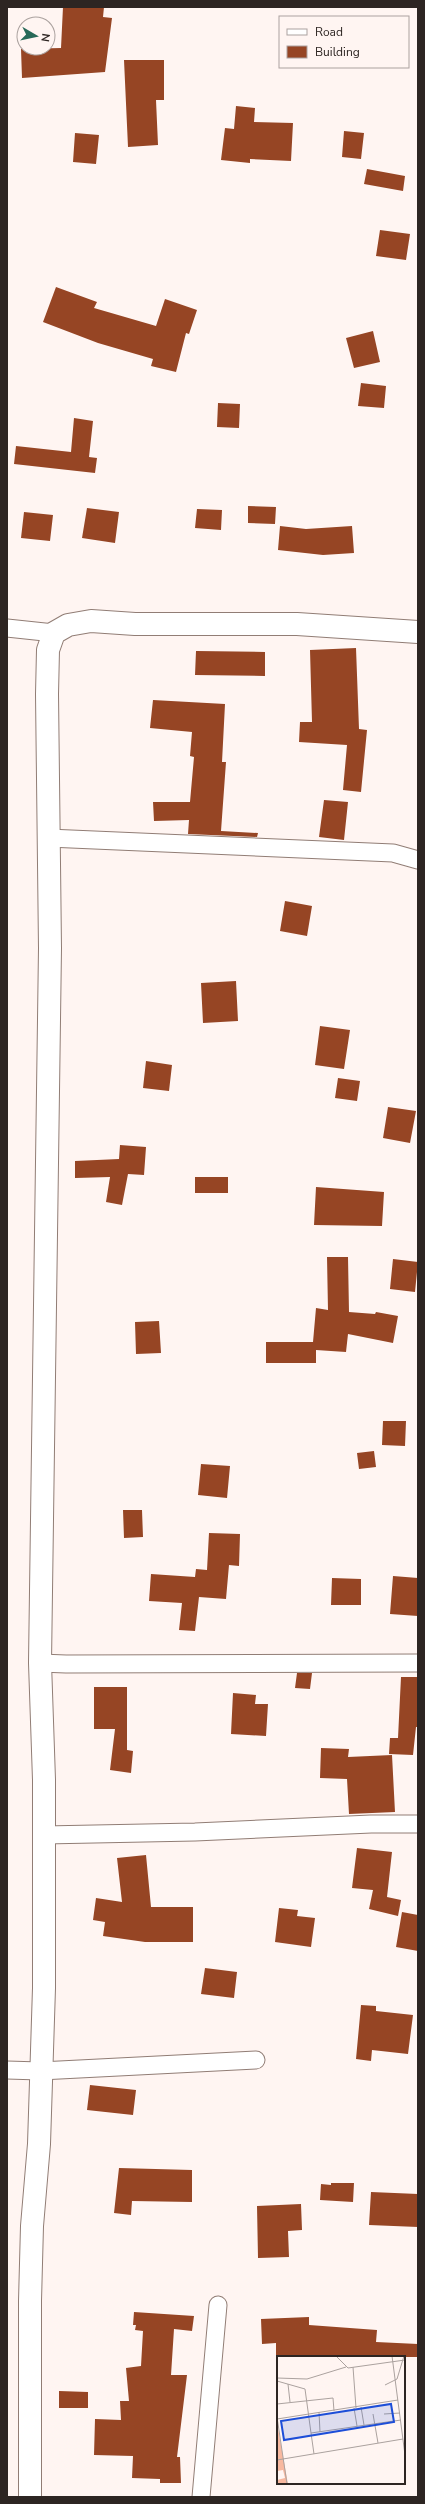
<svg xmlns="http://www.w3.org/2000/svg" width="425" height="2504" font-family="'Nunito Sans',sans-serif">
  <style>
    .building { fill: #964524 }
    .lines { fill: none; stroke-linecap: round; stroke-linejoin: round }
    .street-casing { stroke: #917d75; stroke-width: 19 }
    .secondary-casing { stroke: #917d75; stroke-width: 24 }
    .street { stroke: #fff; stroke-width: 17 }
    .secondary { stroke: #fff; stroke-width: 22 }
    .inset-road { fill: none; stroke: #aba29f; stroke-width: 1 }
    .view { fill: #1d4ed8; fill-opacity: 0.15; stroke: #1d4ed8; stroke-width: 2 }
    .inset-edge { fill: none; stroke: #2d2522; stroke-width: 2 }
  </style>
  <rect width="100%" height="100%" fill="#fff5f2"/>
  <path class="building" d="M63,7H104L103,17L112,18L105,72L22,78L21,49L61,48Z
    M124,60H164V100H156L158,145L128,147Z
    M236,106L255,108L254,122L293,123L291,161L250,159V163L221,160L225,128L234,129Z
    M344,131L364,133L361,159L342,157Z
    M75,133L99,135L96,164L73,162Z
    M367,169L405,176L403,191L364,184Z
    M380,230L410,234L406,260L376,256Z
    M56,287L97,302L94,308L156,326L165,299L197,310L189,334L186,333L176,372L151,366L153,359L98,343L43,322Z
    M373,331L380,362L354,368L346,338Z
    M361,383L386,386L384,408L358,406Z
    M218,403L240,404L239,428L217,427Z
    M74,418L93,421L89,457L97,458L95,473L14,464L16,446L71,452Z
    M248,506L276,507L275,524L248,523Z
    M87,508L119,512L115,543L82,538Z
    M197,509L222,510L221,530L195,528Z
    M24,512L53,515L50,541L21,538Z
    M280,526L306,529L352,526L354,553L323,555L278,550Z
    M356,648L359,729L367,730L361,792L343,790L347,745L299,742L300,722H312L310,650Z
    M196,651L265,652V676L195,675Z
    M153,700L225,704L222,762H226L221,831L258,833L257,837L188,834L189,820L154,821L153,802H190L194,757L190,756L192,732L150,728Z
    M324,800L348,802L344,840L319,837Z
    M285,901L312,906L307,936L280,931Z
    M236,981L238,1021L203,1023L201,983Z
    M320,1026L350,1030L344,1069L315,1065Z
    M146,1061L172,1065L169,1091L143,1088Z
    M338,1078L360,1081L357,1101L335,1098Z
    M388,1107L416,1111L410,1143L383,1138Z
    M120,1145L146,1147L144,1175L128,1174L122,1205L106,1202L110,1177L75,1178V1161L119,1159Z
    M195,1177H228V1193H195Z
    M316,1187L384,1192L382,1226L314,1225Z
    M327,1257H348L349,1312L375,1314L376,1312L398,1316L393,1343L348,1334L346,1352L316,1350V1363H266V1342H313L316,1308L328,1310Z
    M393,1259L418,1262L415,1292L390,1289Z
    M159,1321L161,1353L136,1354L135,1322Z
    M383,1421H406L405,1446L382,1445Z
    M374,1451L376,1467L359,1469L357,1453Z
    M201,1464L230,1466L227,1498L198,1495Z
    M123,1510H142L143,1537L124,1538Z
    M209,1533L240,1534L239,1566L229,1565L226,1599L199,1597L195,1631L179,1630L182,1603L149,1601L151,1574L195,1577L196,1569L207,1570Z
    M393,1576L418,1578V1616L390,1614Z
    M332,1578L361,1579V1605H331Z
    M297,1673H312L310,1689L295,1688Z
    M401,1677H418V1727H416L413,1755L389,1754L390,1738H398Z
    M94,1687H127V1750L133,1751L131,1773L110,1770L115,1729H94Z
    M233,1693L256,1695L255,1704H268L266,1736L231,1734Z
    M321,1748L349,1749L348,1757L392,1755L395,1812L349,1814L347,1779L320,1778Z
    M357,1848L392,1852L387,1897L401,1900L398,1916L369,1909L373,1890L352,1888Z
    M146,1855L151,1907H193V1942H145L103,1936L105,1922L93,1920L96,1898L122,1902L117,1858Z
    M279,1908L298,1910L297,1916L315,1918L311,1947L275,1942Z
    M402,1912L418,1915V1951L396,1947Z
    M205,1968L237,1972L234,1998L201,1994Z
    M361,2005L376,2006V2011L413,2015L408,2054L372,2050L371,2061L356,2059Z
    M90,2085L136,2090L133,2115L87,2110Z
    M119,2168L192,2170V2202L132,2201L131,2215L114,2213Z
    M331,2183H354L353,2202L320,2200L321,2184L331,2185Z
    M371,2192L418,2194V2227L369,2225Z
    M301,2204L302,2230L288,2231L289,2257L258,2258L257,2206Z
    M134,2312L194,2316L192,2331L174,2329L171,2375H187L177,2457H180L181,2483H160V2479L132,2478L133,2456L94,2455L95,2419L121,2420L120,2401H129L126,2368L141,2366L143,2331L135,2330L136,2325H133Z
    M309,2317V2325L377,2330L376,2342L418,2344V2357H276V2343L262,2344L261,2319Z
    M59,2391L88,2392V2408H59Z"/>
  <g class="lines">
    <defs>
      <path id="street" d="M7,628L54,633
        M48,838L393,853L418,860
        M40,1663L66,1664L418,1663
        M44,1835L195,1832L371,1824H418
        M7,2070L40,2071L256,2060
        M201,2497L218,2305"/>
      <path id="secondary" d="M30,2497V2301L32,2226L39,2144L44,1988V1780L40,1663L50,948L47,694L48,650L54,633L68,625L91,621L135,624H297L418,632"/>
    </defs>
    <use href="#street" class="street-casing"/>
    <use href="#secondary" class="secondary-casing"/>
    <use href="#street" class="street"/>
    <use href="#secondary" class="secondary"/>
  </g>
  <g transform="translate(277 2356)">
    <rect width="128" height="128" fill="#fff5f2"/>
    <path d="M0,67L11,128H0V124L8,122L6,114L0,115Z" fill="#f8b89f"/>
    <path class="inset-road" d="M59,0L71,12L128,4M115,0L128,99M76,11L79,52M0,22L30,23L69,11M0,25L28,33L34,77L124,64M11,28L13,46M108,29L120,23L127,0M0,48L56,42L57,55M84,51L87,69M77,52L80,70M42,56L43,76M96,58L101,87M107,58L123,57M0,61L10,128M0,63L121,44M34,77L37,98M0,104L126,83"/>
    <path class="view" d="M114,48L117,66L7,84L4,65Z"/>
    <rect width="128" height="128" class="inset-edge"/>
  </g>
  <rect width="425" height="2504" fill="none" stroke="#2d2522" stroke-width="16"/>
  <rect x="279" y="16" width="130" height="52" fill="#fff5f2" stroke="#aba29f"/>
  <rect x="287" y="29" width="20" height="6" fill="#ffffff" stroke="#aba29f"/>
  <text x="315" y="36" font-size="12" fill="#2d2522">Road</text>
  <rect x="287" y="46" width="20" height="12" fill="#964524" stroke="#aba29f"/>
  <text x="315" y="56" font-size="12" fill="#2d2522">Building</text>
  <g transform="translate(36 36) rotate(99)"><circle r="19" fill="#fff5f2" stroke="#aba29f"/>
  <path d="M0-3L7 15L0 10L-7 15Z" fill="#276958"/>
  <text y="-6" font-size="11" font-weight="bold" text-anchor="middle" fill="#2d2522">N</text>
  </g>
</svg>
